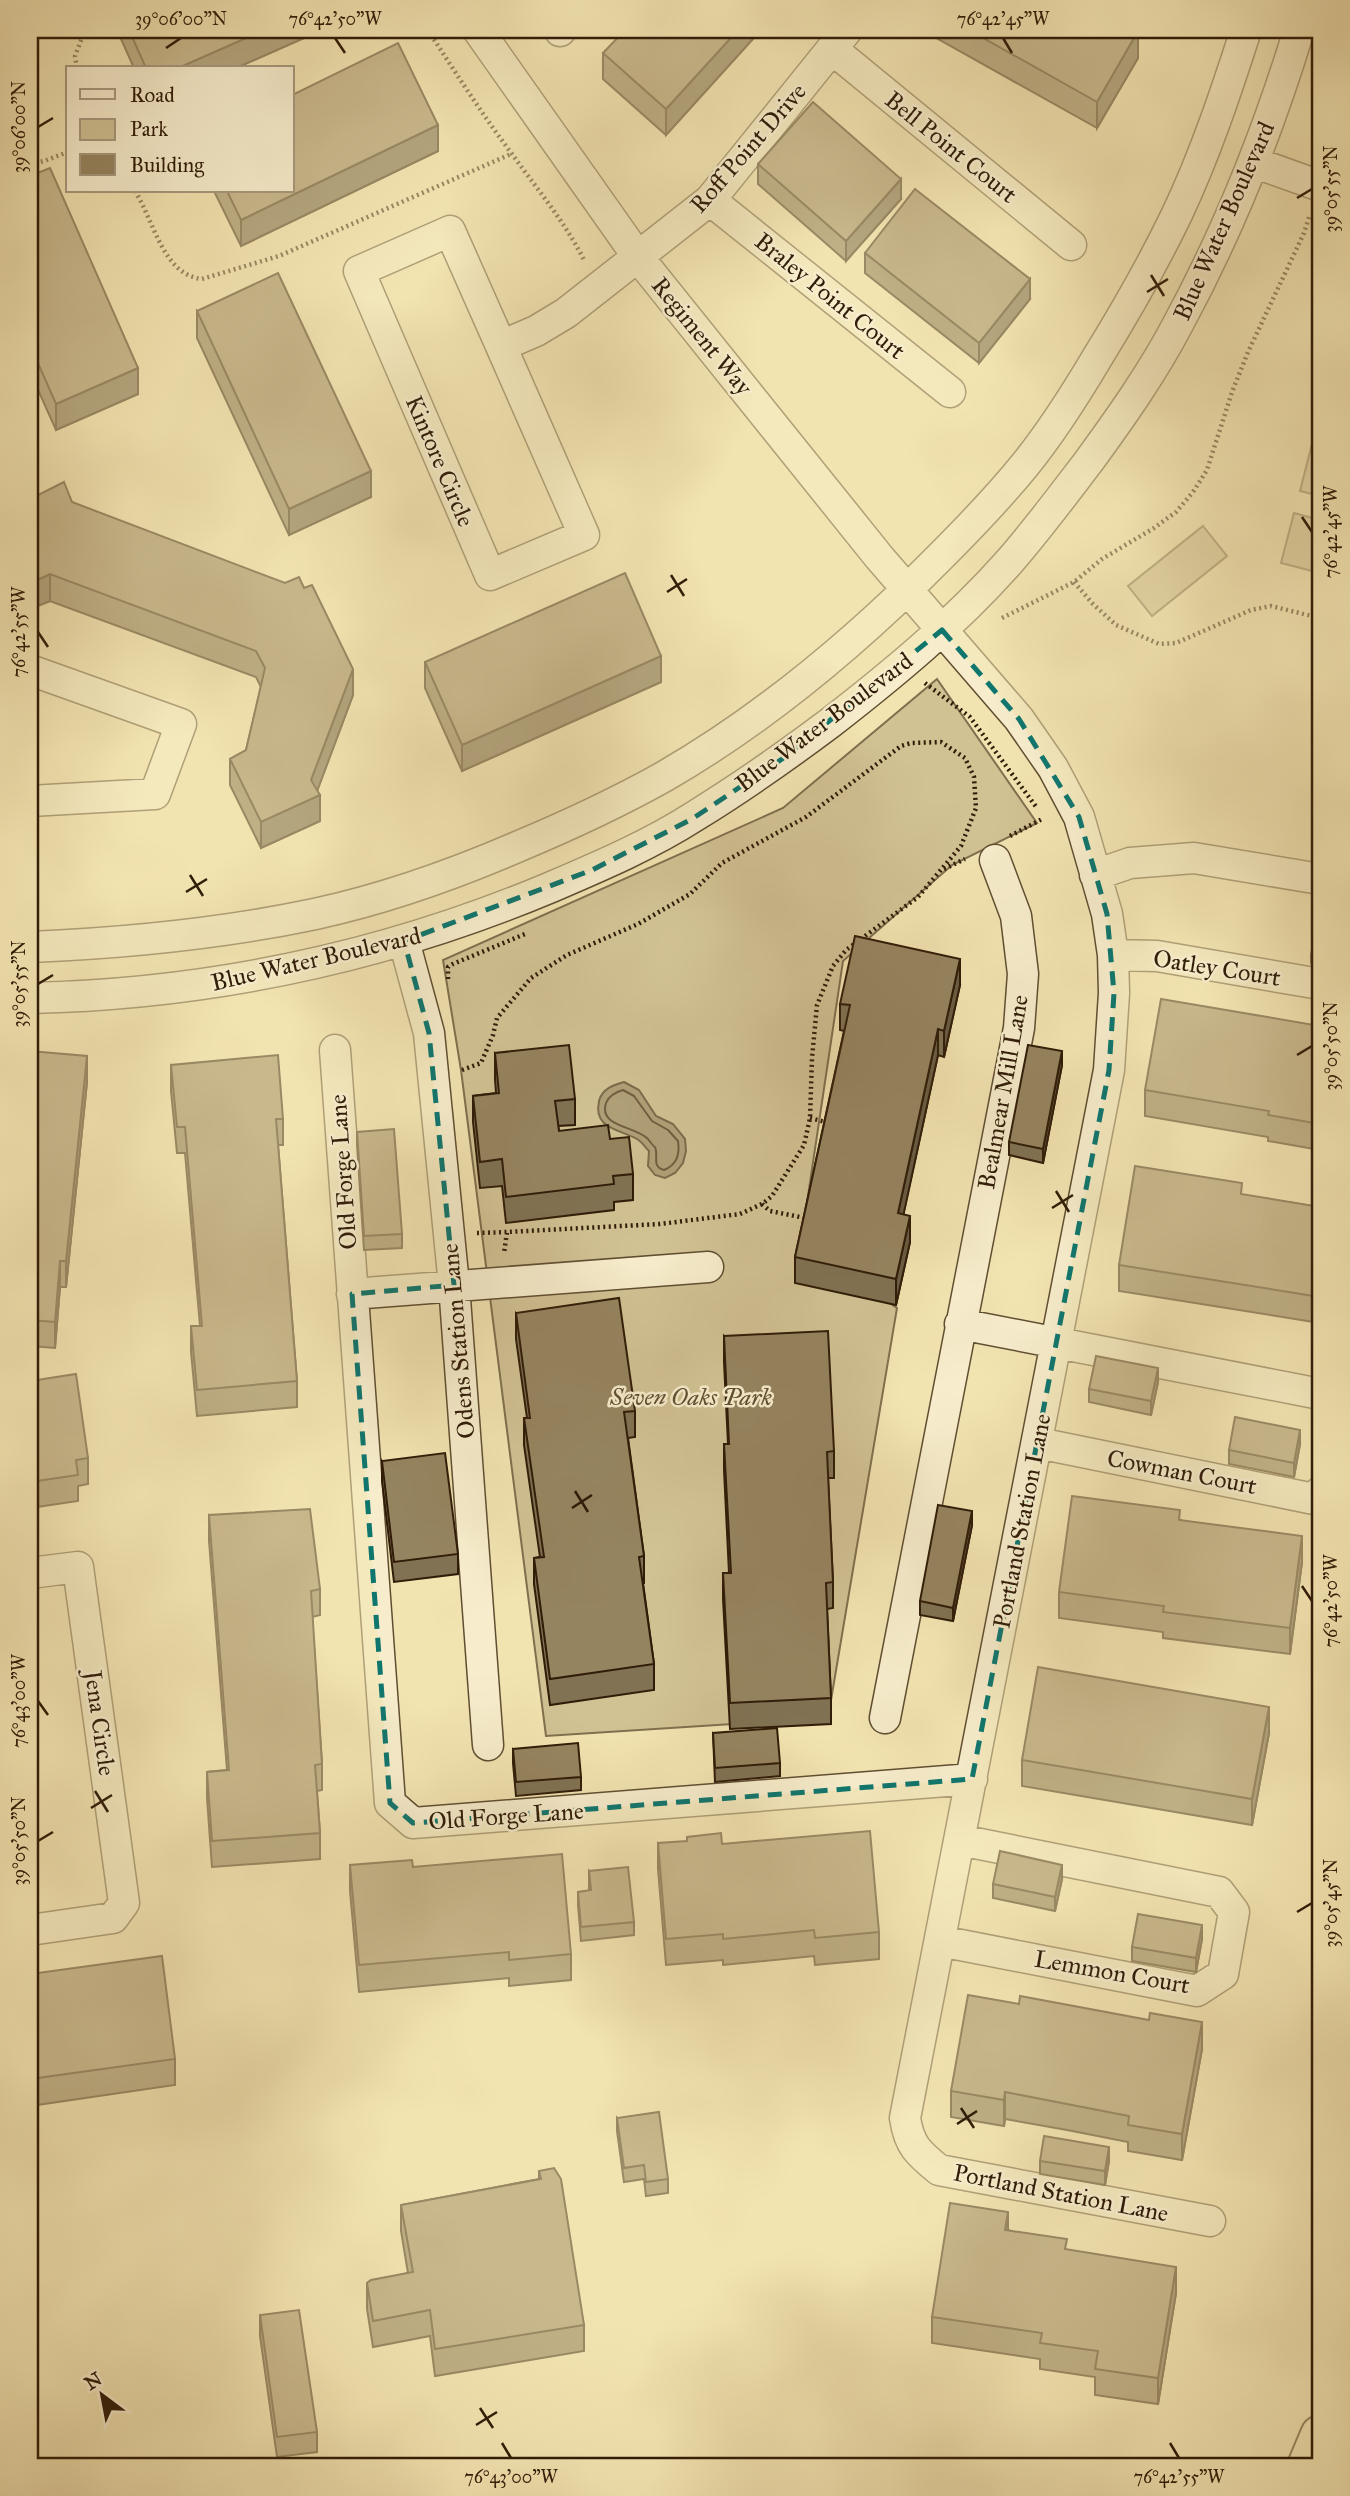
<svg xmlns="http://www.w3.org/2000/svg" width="1350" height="2496" font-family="'IM FELL Great Primer',serif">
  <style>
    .green { fill: #d1c294; stroke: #806f4e; stroke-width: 2 }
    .water { fill: #b0a078; stroke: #7d6b4b; stroke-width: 2 }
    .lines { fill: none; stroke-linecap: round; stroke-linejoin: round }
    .shore { stroke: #705e40; stroke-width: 2 }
    .minor-casing { stroke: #604e32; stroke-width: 33 }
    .highway-casing { stroke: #301c08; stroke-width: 42 }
    .path { stroke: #301c08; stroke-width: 4.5; stroke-dasharray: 2 3.5; stroke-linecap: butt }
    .minor { stroke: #f7edcc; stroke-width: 30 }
    .highway { stroke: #f2e4b1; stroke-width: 38 }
    .wall { fill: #807253; stroke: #301c08; stroke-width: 2 }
    .shaded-wall { fill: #685c43; stroke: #301c08; stroke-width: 2 }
    .building { fill: #958460; stroke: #301c08; stroke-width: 2 }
    .marked { fill: none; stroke: #0f766e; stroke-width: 5; stroke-dasharray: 14 9; stroke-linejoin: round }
    .ticks { fill: none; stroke: #301c08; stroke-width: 2.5 }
    .labels { text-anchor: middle; stroke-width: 5; stroke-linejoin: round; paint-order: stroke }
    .street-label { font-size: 24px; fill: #301c08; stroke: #f7edcc }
    .park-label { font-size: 24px; font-style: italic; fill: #604e32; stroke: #f7edcc }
    .neatline { fill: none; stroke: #301c08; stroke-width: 2.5 }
    .ticks-label { font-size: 18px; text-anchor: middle; fill: #301c08 }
  </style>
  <rect width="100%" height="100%" fill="#f2e4b1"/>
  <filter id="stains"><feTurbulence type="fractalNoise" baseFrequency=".00286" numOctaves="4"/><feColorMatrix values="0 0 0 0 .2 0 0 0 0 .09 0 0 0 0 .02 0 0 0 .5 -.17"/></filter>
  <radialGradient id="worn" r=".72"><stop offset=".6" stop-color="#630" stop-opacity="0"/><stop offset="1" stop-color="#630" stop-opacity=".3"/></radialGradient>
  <path class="green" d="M1313,440L1320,442V496L1300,491Z
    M1294,513L1320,520V573L1281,563Z
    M1203,526L1227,556L1152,616L1128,586Z
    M937,679L1037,823L952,865L843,961L801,1243L897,1308L828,1718L546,1736L461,1070L443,960L783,808Z"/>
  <path class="water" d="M624,1082L639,1090L656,1116L673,1124L685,1139L686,1151L683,1163L675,1173L665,1178L655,1175L648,1166L649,1151C645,1147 642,1142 637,1139C619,1129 593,1129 599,1101C602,1089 613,1085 624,1082Z"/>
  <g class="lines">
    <path class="shore" d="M623,1090L634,1096L652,1121L668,1130L678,1141C680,1154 677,1165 664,1170C651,1166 659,1157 655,1147C654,1147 648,1139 648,1139C636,1126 598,1127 606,1103C609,1095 616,1092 623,1090Z"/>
    <defs>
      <path id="minor" d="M478,30L638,257L879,557L1019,719L1053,768L1079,817L1107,914L1113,955L1114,993L1109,1070L905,2118C909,2145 918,2153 939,2170L1210,2221
        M560,31L561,30
        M832,49L1071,245
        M1253,162L1320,186
        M710,200L950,392
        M501,346L584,535L490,575L359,271L450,231L501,346L536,331L566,313L710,200L847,30
        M30,670L181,724L155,794L30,801
        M1095,875L1130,863L1194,858L1320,879
        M404,941L429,1033L454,1285L488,1745
        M30,947C126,943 220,934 315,914C384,899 452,875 517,847C567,826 617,803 665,776C767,717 858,640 940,557C969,528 998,498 1024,466C1051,433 1075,395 1097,358C1126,311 1153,264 1177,214C1205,155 1226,92 1246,30
        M1113,955L1157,956L1320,984
        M30,998C210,994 382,958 549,888C598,867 650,845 695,816C742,787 786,756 830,723C893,674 956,622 1009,562C1037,530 1063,495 1089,461C1121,417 1153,372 1178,324C1229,230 1268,132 1299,30
        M335,1050L390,1803L413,1823L972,1779
        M352,1294L708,1267
        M960,1324L1320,1394
        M1038,1443L1319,1500L1320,1492
        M30,1573L78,1567L124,1903L113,1918L30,1930
        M885,1718L1019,1028L1023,974L1016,916L995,860
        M940,1941L1197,1991L1223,1974L1234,1912L1219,1892L960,1840"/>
      <path id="highway" d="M1307,2466L1320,2435"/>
    </defs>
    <use href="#minor" class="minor-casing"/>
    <use href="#highway" class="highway-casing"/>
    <path class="path" d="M428,30C455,72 482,114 512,154C537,189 565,222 584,260
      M77,68L75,56L85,30
      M30,164L44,161L68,152
      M135,191C154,221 163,275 202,279L279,256L511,154
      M1074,582L1093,604L1116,625L1159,644L1176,643L1251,610L1271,606L1320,618
      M1002,618L1074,582L1102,559L1154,528L1176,512L1193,492L1207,470L1232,392L1248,352L1304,233L1310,214
      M925,683L970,717L1037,808
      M1010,836L1044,818
      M944,869L965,859
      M448,979V967L453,964L525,934
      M462,1070L481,1063L493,1035L497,1018L531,978L567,955L638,924L690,894L722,863L806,817L901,746L911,743L941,742L965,758L974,777L976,808L961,846L918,897L846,950L833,966L817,1005L812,1058L810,1118L804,1145L772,1196L762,1204L740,1214L660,1224L507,1232L504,1253
      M810,1118L829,1123
      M762,1204L770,1211L805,1218
      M477,1233L507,1232"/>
    <use href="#minor" class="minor"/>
    <use href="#highway" class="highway"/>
  </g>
  <path class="wall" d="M117,30H322L236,68H134Z
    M761,30L666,135L603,79V53Z
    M922,30H1135L1138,58L1097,128Z
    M438,151L241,246L214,191H292Z
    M758,164L901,199L846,261L758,184Z
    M30,176L138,394L56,430L30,372Z
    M865,253L1030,299L979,363L865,273Z
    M197,311L371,497L289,535L197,338Z
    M30,499L72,502L353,695L317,790L320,821L261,848L230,785V759L246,750L261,687L256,677L50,601L35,607L30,596Z
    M425,662L661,682L462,771L425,688Z
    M1320,907V965L1311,963V956Z
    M960,985L944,1057L938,1055L903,1215L910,1242L896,1305L795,1283V1257L844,1031L840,1030V1004Z
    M1320,1026V1150L1268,1141V1137L1145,1116V1090Z
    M30,1051L87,1082L66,1287H60L55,1348L30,1346Z
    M495,1053L575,1099V1125L558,1126L559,1131L610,1139L633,1174V1200L614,1202V1210L506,1223L502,1186L480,1188L473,1122V1096L496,1093L495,1079Z
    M171,1065L283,1119V1145H278L297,1381V1407L197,1416L191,1352V1326H200L185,1153H177L171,1091Z
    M1062,1065L1043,1163L1009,1155V1142Z
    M357,1132L402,1234V1248L364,1250L357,1145Z
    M1242,1195L1320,1207V1323L1119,1291V1265Z
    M516,1313L635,1411V1437L628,1438L644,1556V1583H643L654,1664V1690L550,1705L534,1584V1558L540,1557L524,1445V1418H527L516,1339Z
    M724,1336L834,1451V1478H828L833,1582V1608L827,1609L831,1698V1724L730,1729L723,1599V1573H729L724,1470V1444H728L724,1362Z
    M30,1381L88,1458V1484L78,1486V1501L30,1508Z
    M1158,1382L1151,1415L1089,1402V1389Z
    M1300,1444L1294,1477L1229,1464V1450Z
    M382,1461L458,1554V1574L394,1582L382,1481Z
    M209,1515L320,1589V1615L312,1617L322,1764V1790L317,1791L320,1833V1859L212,1867L207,1798V1772L227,1770L209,1541Z
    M1180,1520L1302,1562L1290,1654L1163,1638V1632L1059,1618V1592Z
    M972,1525L953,1621L920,1615V1601Z
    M713,1733L780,1763V1776L715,1782Z
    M1269,1733L1252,1825L1022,1786V1760Z
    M513,1749L581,1777V1790L516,1796L513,1763Z
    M658,1843L879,1932V1959L815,1965L814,1956L723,1965V1960L666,1965L658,1869Z
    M350,1865L413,1867L571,1954V1980L509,1986V1978L359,1992L350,1891Z
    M589,1871L634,1922V1935L581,1941L578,1905V1892L589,1891Z
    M1062,1879L1055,1911L993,1898V1884Z
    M1202,1939L1196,1972L1132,1961V1947Z
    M30,1974L175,2059V2085L30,2106Z
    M1202,2049L1182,2160L1128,2151V2142L1067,2130L1005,2119L1004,2126L951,2117V2091Z
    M617,2118L668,2179V2193L646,2196L644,2179L624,2182L617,2131Z
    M1040,2161H1109L1105,2185L1040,2174Z
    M539,2171L584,2325V2351L435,2376L430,2336L373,2347L367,2309V2283L408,2273L401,2231V2205L539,2179Z
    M1008,2230L1067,2250L1176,2293L1158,2404L1095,2395V2377L1040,2369V2359L932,2343V2317Z
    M260,2315L317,2432V2452L277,2457L260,2336Z"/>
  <path class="shaded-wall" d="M264,30H322L236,68H178Z
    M738,30H761L666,135V109Z
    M1138,31V58L1097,128V102Z
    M438,125V151L241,246V220Z
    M901,179V199L846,261V241Z
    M1030,279V299L979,363V343Z
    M138,368V394L56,430V404Z
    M371,471V497L289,535V509Z
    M50,574V601L35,607V581Z
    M661,656V682L462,771V745Z
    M353,669V695L315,797L320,795V821L261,848V822L311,780Z
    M960,959V985L944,1057V1031Z
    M938,1029V1055L898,1240V1213Z
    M1062,1051V1065L1043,1163V1149Z
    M87,1056V1082L66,1287V1261Z
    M910,1216V1242L896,1305V1279Z
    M60,1261V1287L55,1348V1322Z
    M1158,1368V1382L1151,1415V1401Z
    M1300,1430V1444L1294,1477V1463Z
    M972,1511V1525L953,1621V1608Z
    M1302,1536V1562L1290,1654V1628Z
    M1269,1707V1733L1252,1825V1799Z
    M1062,1865V1879L1055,1911V1897Z
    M1202,1925V1939L1196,1972V1958Z
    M1202,2022V2049L1182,2160V2134Z
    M1005,2092V2119L1004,2126V2100Z
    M1109,2147V2161L1105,2185V2171Z
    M1008,2212V2238L1005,2230Z
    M1176,2267V2293L1158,2404V2378Z"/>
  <path class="building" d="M129,30H264L178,68H146Z
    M625,30H738L666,109L603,53Z
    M969,30H1135L1138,31L1097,102Z
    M398,43L438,125L241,220L227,191H292V95Z
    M813,102L901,179L846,241L758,164Z
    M50,168L138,368L56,404L30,345V176Z
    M915,189L1030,279L979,343L865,253Z
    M278,273L371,471L289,509L197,311Z
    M64,482L72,502L285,583L299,577L304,588L312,585L353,669L311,780L320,795L261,822L230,759L246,750L265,668L256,651L50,574L35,581L30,570V499Z
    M625,573L661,656L462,745L425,662Z
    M1320,907V958L1311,956Z
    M855,936L960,959L944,1031L938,1029L898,1213L910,1216L896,1279L795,1257L850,1005L840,1004Z
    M1161,999L1320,1026V1124L1268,1115L1269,1111L1145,1090Z
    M569,1045L575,1099L555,1101L559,1131L608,1125L610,1139L629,1137L633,1174L613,1176L614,1184L506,1197L502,1159L480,1162L473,1096L499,1093L495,1053Z
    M1028,1045L1062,1051L1043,1149L1009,1142Z
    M30,1051L87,1056L66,1261H60L55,1322L30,1320Z
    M278,1055L283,1119H276L297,1381L197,1390L191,1326H202L185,1127H177L171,1065Z
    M394,1129L402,1234L364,1236L357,1132Z
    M1135,1166L1242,1183L1241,1194L1320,1207V1297L1119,1265Z
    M619,1298L635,1411L624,1412L644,1556L639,1557L654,1664L550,1679L534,1558L544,1557L524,1418H530L516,1313Z
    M828,1331L834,1451L827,1452L833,1582L826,1583L831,1698L730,1703L723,1573H731L724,1444H729L724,1336Z
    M1096,1356L1158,1368L1151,1401L1089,1389Z
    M76,1374L88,1458L76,1460L78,1475L30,1482V1381Z
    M1235,1417L1300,1430L1294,1463L1229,1450Z
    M445,1453L458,1554L394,1562L382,1461Z
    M1072,1496L1180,1510L1179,1520L1302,1536L1290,1628L1163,1612L1164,1606L1059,1592Z
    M938,1505L972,1511L953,1608L920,1601Z
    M310,1509L320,1589L311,1591L322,1764L315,1765L320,1833L212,1841L207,1772L229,1770L209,1515Z
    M1038,1667L1269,1707L1252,1799L1022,1760Z
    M777,1728L780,1763L715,1768L713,1733Z
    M578,1743L581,1777L516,1782L513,1749Z
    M870,1831L879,1932L815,1938L814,1930L723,1939V1934L666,1939L658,1843L687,1841V1837L721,1833L722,1844Z
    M1000,1851L1062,1865L1055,1897L993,1884Z
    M562,1854L571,1954L509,1960V1952L359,1965L350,1865L412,1860L413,1867Z
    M628,1867L634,1922L581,1927L578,1892L591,1890L589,1871Z
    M1138,1914L1202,1925L1196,1958L1132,1947Z
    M162,1956L175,2059L30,2079V1974Z
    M968,1995L1019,2004L1020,1996L1149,2020L1150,2013L1202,2022L1182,2134L1128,2125L1129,2116L1005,2092L1004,2100L951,2091Z
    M659,2112L668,2179L646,2182L644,2165L624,2168L617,2118Z
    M1044,2136L1109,2147L1105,2171L1040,2161Z
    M554,2168L561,2179L584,2325L435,2349L430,2310L373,2321L367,2283L371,2280L413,2272L401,2205L541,2179L539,2171Z
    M950,2203L1008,2212L1005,2230L1067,2239L1065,2249L1176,2267L1158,2378L1095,2369L1098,2351L1040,2343L1042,2333L932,2317Z
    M299,2310L317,2432L277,2437L260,2315Z"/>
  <path d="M0 0H1350V2496H0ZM942,630L1019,719L1079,817L1107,914L1114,993L1109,1070L972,1779L413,1823L390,1803L352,1294L454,1285L429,1033L404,941L592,870L692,819L782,759Z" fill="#f2e4b1" fill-opacity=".55" fill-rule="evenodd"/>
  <path class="marked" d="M942,630L1019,719L1079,817L1107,914L1114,993L1109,1070L972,1779L413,1823L390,1803L352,1294L454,1285L429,1033L404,941L592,870L692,819L782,759Z"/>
  <path class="ticks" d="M335,38L345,53M1003,38L1012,53M166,48L181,38M38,127L53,118M1297,198L1312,189M1151,275L1164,296M1147,292L1168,279M1302,517L1312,532M671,575L684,596M667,592L687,579M38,632L48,647M190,875L203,896M186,892L207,879M38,984L53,975M1297,1055L1312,1046M1056,1191L1069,1212M1052,1208L1073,1195M575,1491L588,1512M572,1508L592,1495M1302,1586L1312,1601M38,1701L48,1715M95,1791L108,1812M91,1808L112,1795M38,1841L53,1832M1297,1912L1312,1903M961,2108L974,2128M957,2124L977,2111M480,2408L493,2428M476,2425L497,2412M502,2443L511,2458M1170,2443L1179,2458"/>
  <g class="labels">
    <g class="street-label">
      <text transform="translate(951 147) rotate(39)" y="8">Bell Point Court</text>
      <text transform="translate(748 148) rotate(-49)" y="8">Roff Point Drive</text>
      <text transform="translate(1224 221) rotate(-66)" y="8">Blue Water Boulevard</text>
      <text transform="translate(830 296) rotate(39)" y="8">Braley Point Court</text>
      <text transform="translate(702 336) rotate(51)" y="8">Regiment Way</text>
      <text transform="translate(440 461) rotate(67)" y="8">Kintore Circle</text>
      <text transform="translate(824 722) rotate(-37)" y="8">Blue Water Boulevard</text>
      <text transform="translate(316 959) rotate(-13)" y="8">Blue Water Boulevard</text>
      <text transform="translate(1217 968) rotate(9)" y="8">Oatley Court</text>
      <text transform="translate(1003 1092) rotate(-80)" y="8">Bealmear Mill Lane</text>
      <text transform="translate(343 1172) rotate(-94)" y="8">Old Forge Lane</text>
      <text transform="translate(458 1341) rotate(-95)" y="8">Odens Station Lane</text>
      <text transform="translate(1182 1472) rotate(11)" y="8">Cowman Court</text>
      <text transform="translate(1022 1521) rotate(-79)" y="8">Portland Station Lane</text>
      <text transform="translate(100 1723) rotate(82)" y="8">Jena Circle</text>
      <text transform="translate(506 1816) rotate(-4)" y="8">Old Forge Lane</text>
      <text transform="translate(1112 1972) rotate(10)" y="8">Lemmon Court</text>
      <text transform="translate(1061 2193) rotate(11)" y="8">Portland Station Lane</text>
    </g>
    <g class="park-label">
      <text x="691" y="1405">Seven Oaks Park</text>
    </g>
  </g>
  <rect width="1350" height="2496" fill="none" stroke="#f2e4b1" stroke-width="77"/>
  <rect x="66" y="66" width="228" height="126" fill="#f7edcc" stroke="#a7997e" stroke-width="2"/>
  <rect x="80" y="89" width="35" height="10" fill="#f7edcc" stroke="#a7997e" stroke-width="2"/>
  <text x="130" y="102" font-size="21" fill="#301c08">Road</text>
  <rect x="80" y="119" width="35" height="21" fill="#d1c294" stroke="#a7997e" stroke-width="2"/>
  <text x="130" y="136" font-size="21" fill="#301c08">Park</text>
  <rect x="80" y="154" width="35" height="21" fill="#958460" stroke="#a7997e" stroke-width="2"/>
  <text x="130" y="172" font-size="21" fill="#301c08">Building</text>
  <g transform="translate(102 2395) rotate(328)" stroke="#f7edcc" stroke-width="5" paint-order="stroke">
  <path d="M0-5L12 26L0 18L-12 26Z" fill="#301c08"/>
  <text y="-10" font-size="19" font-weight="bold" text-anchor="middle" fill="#301c08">N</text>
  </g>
  <rect x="38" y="38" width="1274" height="2420" class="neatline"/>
  <g class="ticks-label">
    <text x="181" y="25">39°06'00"N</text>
    <text x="335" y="25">76°42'50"W</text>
    <text x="1003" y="25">76°42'45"W</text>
    <text transform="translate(19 127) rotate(-90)" y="6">39°06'00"N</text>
    <text transform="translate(1331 189) rotate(-90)" y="6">39°05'55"N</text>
    <text transform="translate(1331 532) rotate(-90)" y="6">76°42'45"W</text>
    <text transform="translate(19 632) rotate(-90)" y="6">76°42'55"W</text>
    <text transform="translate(19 984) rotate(-90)" y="6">39°05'55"N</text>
    <text transform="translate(1331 1046) rotate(-90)" y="6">39°05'50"N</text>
    <text transform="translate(1331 1601) rotate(-90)" y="6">76°42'50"W</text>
    <text transform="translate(19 1701) rotate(-90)" y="6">76°43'00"W</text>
    <text transform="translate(19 1841) rotate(-90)" y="6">39°05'50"N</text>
    <text transform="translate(1331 1903) rotate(-90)" y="6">39°05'45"N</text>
    <text x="511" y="2483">76°43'00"W</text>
    <text x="1179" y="2483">76°42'55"W</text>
  </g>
  <rect width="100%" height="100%" filter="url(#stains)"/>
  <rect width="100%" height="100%" fill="url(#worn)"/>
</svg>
